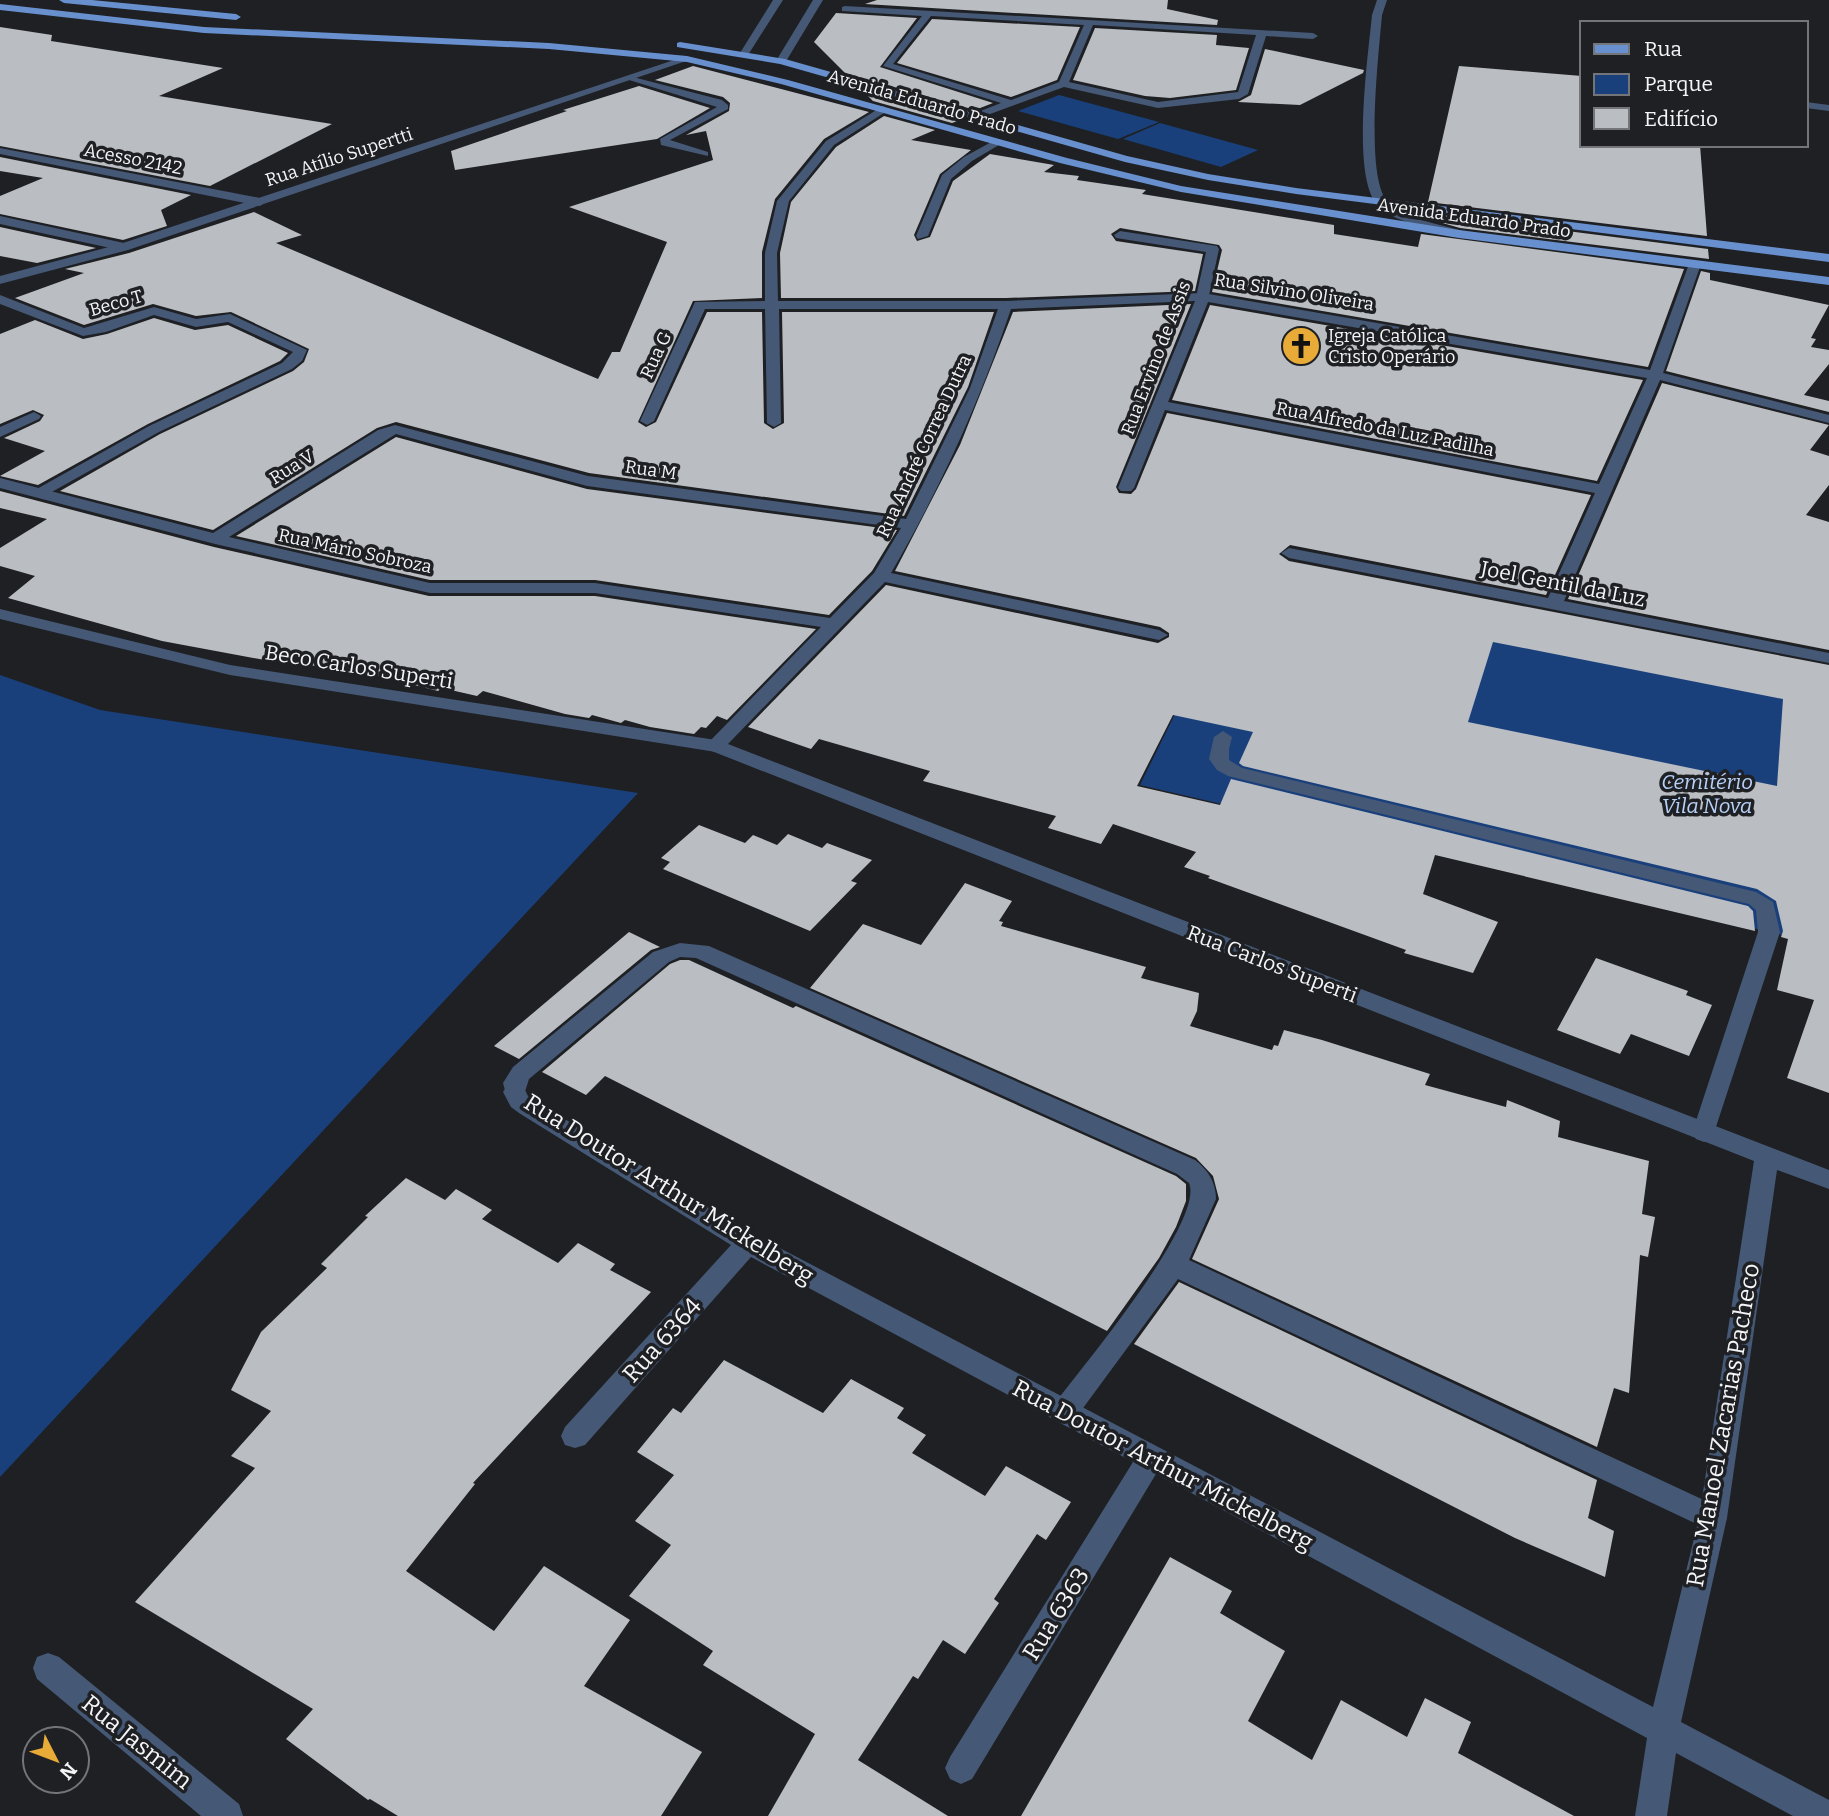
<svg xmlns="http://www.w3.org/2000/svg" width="1829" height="1816" font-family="Bitter,serif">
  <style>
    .green { fill: #1a407c }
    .building { fill: #babdc1; fill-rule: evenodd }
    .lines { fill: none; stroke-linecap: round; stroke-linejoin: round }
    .service { fill: #455876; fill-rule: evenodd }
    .minor { fill: #455876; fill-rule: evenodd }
    .tertiary { fill: #455876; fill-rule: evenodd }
    .primary { fill: #6990ce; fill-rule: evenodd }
    .labels { text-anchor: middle; stroke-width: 7; stroke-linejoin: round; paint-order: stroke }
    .far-street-label { font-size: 18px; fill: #f4f5f7; stroke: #1e2023 }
    .far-poi-label { font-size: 18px; fill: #f4f5f7; stroke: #1e2023; text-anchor: start }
    .street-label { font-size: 21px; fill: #f4f5f7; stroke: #1e2023 }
    .park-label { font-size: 21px; font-style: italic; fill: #b7d0f7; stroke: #1e2023 }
    .near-street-label { font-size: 24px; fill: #f4f5f7; stroke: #1e2023 }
  </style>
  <rect width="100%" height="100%" fill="#1e2023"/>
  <path class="green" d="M1059,95L1159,122L1118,139L1018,111Z
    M1160,123L1258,150L1221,167L1123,139Z
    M1241,580L1829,696V946L1140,785Z
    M0,675L100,710L638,793L0,1477Z"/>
  <path class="building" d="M877,0H1168L1167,9L1218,20L1217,25L865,4Z
    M836,13L917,18L880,67L993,103L975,110L845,73L814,42Z
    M932,19L1080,27L1057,80L1011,97L897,63Z
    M0,27L52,35L51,41L223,68L159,96L332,124L210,186L0,146Z
    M1095,28L1217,35L1216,45L1249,48L1236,90L1170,98L1145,96L1073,80Z
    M1265,49L1364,70L1363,73L1300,105L1238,102L1251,95Z
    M693,66L869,112L824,139L775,199L762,252V298L693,301L638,422L646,427L656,422L707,312H762L764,423L773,429L784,423L782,312H994L968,387L904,516L589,473L396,422L377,428L213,530L60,491L160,434L293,371L304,362L309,349L231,312L196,316L153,304L84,325L15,298L84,273L65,269L129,253L254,212L302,235L276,243L598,379L612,352H620L667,242L569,207L713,160L706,131L686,135L729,111L730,103L723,97L655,80Z
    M1459,66L1582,76V145H1700L1707,236L1428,202Z
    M639,86L710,108L657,139L455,170L451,151L567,111L563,110Z
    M862,90L963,119L952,123L873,101Z
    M884,116L935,130L911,140L971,150L940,174L914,235L917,241L930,237L953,181L990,154L1054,165L1044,172L1079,176L1077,180L1146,190L1142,194L1334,225V234L1418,247L1421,234L1684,269L1648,367L1212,292L1222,250L1219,245L1120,228L1111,234L1116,241L1203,254L1195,291L1006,298H781L780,253L791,202L836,147Z
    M0,157L191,195L161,210L167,226L123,240L0,214V196L43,178L0,171Z
    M1426,213L1708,249L1709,259L1460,228L1425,218Z
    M0,227L96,248L37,263L0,256Z
    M1701,271L1710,273V280L1829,305L1811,338L1816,339L1811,347L1829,350V364L1804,395L1829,401V412L1666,371Z
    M1191,304L1116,487L1119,493L1131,494L1136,489L1167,413L1591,495L1546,595L1290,545L1279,554L1289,561L1829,665V1093L1787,1078L1814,1000L1777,990L1788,939L1781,937L1783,931L1776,901L1757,889L1243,766L1239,763L1253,732L1173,715L1137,786L1220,805L1231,779L1748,906L1753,911L1755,931L1435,855L1423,894L1498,922L1473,973L1404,953L1406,950L1208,878L1210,876L1184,867L1196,852L1113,824L1101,844L1048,828L1056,816L923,781L930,771L819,739L811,749L748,727L886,585L1158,643L1169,637V633L1160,627L895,571L960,445L1013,312ZM1493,642L1783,699L1777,786L1468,722Z
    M1210,305L1643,380L1597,481L1172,400Z
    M154,318L195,330L228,325L288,353L280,361L148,424L38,485L0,476L45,451L4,438L40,421L44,415L33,410L0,424V334L35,320L83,339L107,334Z
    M1662,383L1829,425L1810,450L1829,456V485L1806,515L1829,522V650L1568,599Z
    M396,437L587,489L897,530L872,571L829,615L595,580H430L236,536Z
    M0,491L214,547L429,596H595L816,629L727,720L717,716L706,728L701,727L694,734L650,727L625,720L621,723L592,715L589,718L565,714L483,691L477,696L442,688L438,691L340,666L336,670L274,658L270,661L162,641L8,598L35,576L0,566V548L47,519L0,508Z
    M699,825L745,843L753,835L777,845L788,834L822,848L827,843L872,860L851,881L857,883L810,931L663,869L670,862L661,858Z
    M965,883L1012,901L999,921L1003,922L1001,926L1146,967L1141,978L1199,993L1197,1011L1190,1026L1272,1050L1274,1045L1278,1046L1284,1030L1322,1040L1430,1074L1425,1085L1506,1107L1507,1100L1560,1121L1558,1137L1649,1161L1642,1214L1655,1217L1648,1257L1640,1255L1629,1393L1614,1388L1597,1447L1192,1259L1219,1199L1213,1176L1196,1158L810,988L863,924L921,945Z
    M629,932L660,947L651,950L519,1059L494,1046Z
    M1596,958L1688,991L1686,995L1712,1005L1689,1056L1631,1034L1620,1054L1557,1030Z
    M680,960H689L793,1008L796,1006L1176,1176L1186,1184V1201L1176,1227L1159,1258L1107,1331L605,1076L586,1095L542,1072L670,964Z
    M406,1178L445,1200L456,1189L492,1210L482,1219L558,1263L578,1243L615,1264L610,1270L651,1292L473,1483L475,1484L406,1571L494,1631L544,1566L630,1620L584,1686L702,1752L661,1816H398L370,1799L368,1800L286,1739L313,1709L135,1602L255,1468L231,1456L271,1411L231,1390L261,1332L327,1268L321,1264L368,1217L365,1216Z
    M1179,1282L1597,1480L1588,1518L1614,1531L1605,1577L1515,1538L1134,1344Z
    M724,1360L823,1413L851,1379L904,1408L897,1418L926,1435L912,1453L985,1496L1006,1466L1071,1502L1046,1540L1037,1534L994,1599L999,1603L965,1654L943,1640L918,1679L913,1676L858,1760L948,1816H768L815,1734L703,1665L713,1651L629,1596L671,1545L635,1521L674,1475L637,1452L673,1408L681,1413Z
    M1170,1557L1232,1591L1220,1613L1285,1651L1248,1721L1312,1760L1341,1700L1407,1737L1425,1698L1471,1722L1458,1753L1574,1816H1021Z"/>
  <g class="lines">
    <path class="service" d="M629,76L722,100L728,105V109L670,140L708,152V156L661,145L660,139L717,107L629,80Z
      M1806,102L1829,105V111L1806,108Z
      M1120,231L1217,246L1219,249L1208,300L1203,301L1196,297L1206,252L1116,238L1114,235Z
      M0,295L84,328L154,307L196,319L230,314L307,350L302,361L292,369L159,432L41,498L35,496L33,493L35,490L149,426L282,363L293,352L228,322L196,327L154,315L106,332L83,336L0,304Z
      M34,412L41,416L39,419L0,437V427Z
      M0,609L230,665L716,740L725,746L716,752L230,675L0,619Z
      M1223,731L1232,737L1229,749V760L1242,768L1756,892L1773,902L1780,932L1712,1139L1704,1142L1696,1139L1692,1133L1758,932L1756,910L1749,904L1228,776L1217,770L1209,759L1214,737Z
      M680,943L709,946L1195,1160C1208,1170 1216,1182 1216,1199L1189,1260L1723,1509L1727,1518L1723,1527L1713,1531L1703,1527L1178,1279L1075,1419L1065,1423L1055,1419L1051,1411L1055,1403C1082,1367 1205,1221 1189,1183L1177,1174L696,958L680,957L669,962L529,1079L523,1098L515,1101L507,1098L503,1083L513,1067L653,952Z"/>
    <path class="minor" d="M773,0H783L748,55H742L740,53Z
      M813,0H823L785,63H777L776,61Z
      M845,6L1313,33L1318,36L1313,39L1266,36L1248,94L1239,99L1158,108L1064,87L974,120L969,117L970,115L1001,103L883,66L922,16L842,11V7ZM931,16L1084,25L1059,82L1011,100L893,64ZM1093,25L1256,35L1238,92L1158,102L1069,82Z
      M883,106L888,109L887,111L834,145L789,201L777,253L778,301H1006L1203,293L1650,370L1689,264L1695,260L1701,264L1663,373L1829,415V423L1660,380L1564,601L1829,653V663L1289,558L1281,553L1289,548L1548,598L1595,493L1165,410L1134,488L1131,491H1121L1118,488L1195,301L1011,309C980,401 940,489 891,573L1159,630L1168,635L1159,640L885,582L728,744L1829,1170V1189L1777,1170L1727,1518L1681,1722L1829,1800V1816H1793L1676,1753L1667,1816H1635L1647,1738L1156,1474L972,1779L961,1784L950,1779L945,1768L950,1757L1133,1462L751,1257L585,1445L575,1448L565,1445L561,1436L565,1427L731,1245L519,1113L511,1107L503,1092L507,1086L515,1083L523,1086L528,1096L535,1101L757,1236L1653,1707L1699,1518L1754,1161L709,750L707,746L709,742L821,627L595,593H430L215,544L0,488V478L213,533L378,430L395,425L588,476L906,519L970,388L998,309H779L781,423L774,427L767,423L765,309H705L654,421L647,425L640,421L695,302L765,301V253L777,201L826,141ZM1208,302L1647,378L1599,484L1168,402ZM396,434L587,486L901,528L874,573L830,618L595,583H430L229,537Z
      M995,140L1004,142L972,161L951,179L928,236L918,239L916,236L942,175L964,157Z
      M0,148L260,198L266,202L260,206L0,154Z
      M0,216L124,243L130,247L124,251L0,224Z
      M48,1653L59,1657L239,1804L243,1816H201L37,1679L33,1668L37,1657Z"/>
    <path class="tertiary" d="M1377,0H1387L1382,15C1379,51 1364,178 1388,202C1408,220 1439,224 1463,231V237C1451,239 1434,231 1422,227C1406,222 1385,216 1375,202C1352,169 1368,56 1372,15Z
      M683,57L692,59L128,250L0,284V276L120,244Z"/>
    <path class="primary" d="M59,0H92L236,14L241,17L236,20L64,3Z
      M0,4L204,27L549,43L687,56L788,80L1067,158L1181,186L1459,230L1829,277V285L1459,238L1181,192L1060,163L781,84L687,62L549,49L204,33L0,10Z
      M680,42L785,59L1127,156L1208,174L1296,188L1829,254V262L1296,194L1208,180L1125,162L780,64L677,47V43Z"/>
  </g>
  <defs>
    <symbol id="church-disc" viewBox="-11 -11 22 22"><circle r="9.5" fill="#e8ab37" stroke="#1e2023"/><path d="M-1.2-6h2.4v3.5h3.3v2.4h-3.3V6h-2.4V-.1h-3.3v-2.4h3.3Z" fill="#111"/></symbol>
  </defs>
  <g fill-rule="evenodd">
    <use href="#church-disc" x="1279" y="324" width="44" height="44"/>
  </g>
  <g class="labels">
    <g class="far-street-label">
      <text transform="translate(922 102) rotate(16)" y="6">Avenida Eduardo Prado</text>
      <text transform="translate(339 157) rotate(-18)" y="6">Rua Atílio Supertti</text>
      <text transform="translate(133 159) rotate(11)" y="6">Acesso 2142</text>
      <text transform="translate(1474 218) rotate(8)" y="6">Avenida Eduardo Prado</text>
      <text transform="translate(1294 292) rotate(9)" y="6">Rua Silvino Oliveira</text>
      <text transform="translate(116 303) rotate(-16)" y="6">Beco T</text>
      <text transform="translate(656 355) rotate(-65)" y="6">Rua G</text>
      <text transform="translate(1156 358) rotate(-69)" y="6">Rua Ervino de Assis</text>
      <text transform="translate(1385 429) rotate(11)" y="6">Rua Alfredo da Luz Padilha</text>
      <text transform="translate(924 446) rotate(-65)" y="6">Rua André Correa Dutra</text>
      <text transform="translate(292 467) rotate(-32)" y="6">Rua V</text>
      <text transform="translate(651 470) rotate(8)" y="6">Rua M</text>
      <text transform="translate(355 551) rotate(12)" y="6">Rua Mário Sobroza</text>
    </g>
    <g class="far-poi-label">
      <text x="1328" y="342">Igreja Católica<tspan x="1328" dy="21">Cristo Operário</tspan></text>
    </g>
    <g class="street-label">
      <text transform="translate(1563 584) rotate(11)" y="7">Joel Gentil da Luz</text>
      <text transform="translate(359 667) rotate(9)" y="7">Beco Carlos Superti</text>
      <text transform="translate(1272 964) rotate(21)" y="7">Rua Carlos Superti</text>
    </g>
    <g class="park-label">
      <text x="1707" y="789">Cemitério<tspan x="1707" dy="24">Vila Nova</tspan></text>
    </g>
    <g class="near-street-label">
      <text transform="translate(669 1189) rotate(32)" y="8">Rua Doutor Arthur Mickelberg</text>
      <text transform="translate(662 1340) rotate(-48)" y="8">Rua 6364</text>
      <text transform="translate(1723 1425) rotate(-80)" y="8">Rua Manoel Zacarias Pacheco</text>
      <text transform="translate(1163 1465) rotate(28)" y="8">Rua Doutor Arthur Mickelberg</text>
      <text transform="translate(1056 1614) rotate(-58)" y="8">Rua 6363</text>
      <text transform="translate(137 1742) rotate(39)" y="8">Rua Jasmim</text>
    </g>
  </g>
  <rect x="1580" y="21" width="228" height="126" fill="#1e2023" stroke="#747578" stroke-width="2"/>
  <rect x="1594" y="44" width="35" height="10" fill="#6990ce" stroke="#747578" stroke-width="2"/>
  <text x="1644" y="56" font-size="21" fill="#f4f5f7">Rua</text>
  <rect x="1594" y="74" width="35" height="21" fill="#1a407c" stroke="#747578" stroke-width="2"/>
  <text x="1644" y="91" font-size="21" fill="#f4f5f7">Parque</text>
  <rect x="1594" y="108" width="35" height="21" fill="#babdc1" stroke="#747578" stroke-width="2"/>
  <text x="1644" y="126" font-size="21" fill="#f4f5f7">Edifício</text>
  <g transform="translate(56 1760) rotate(132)"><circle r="33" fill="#1e2023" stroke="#747578" stroke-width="2"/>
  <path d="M0-5L12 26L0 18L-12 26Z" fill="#e8ab37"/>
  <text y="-10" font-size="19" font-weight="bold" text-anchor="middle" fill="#f4f5f7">N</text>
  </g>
</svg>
